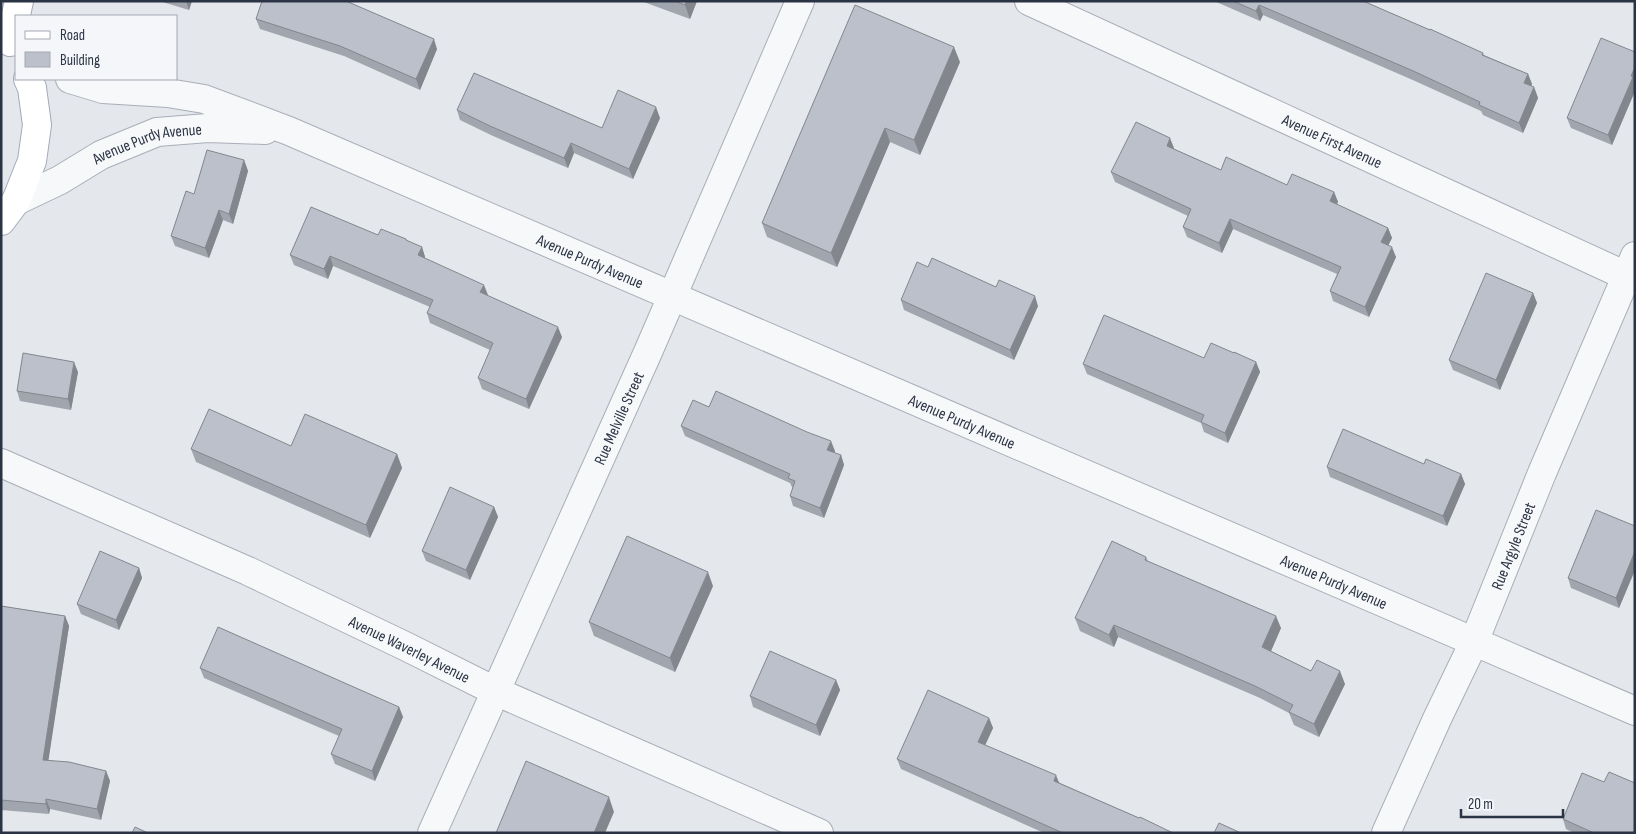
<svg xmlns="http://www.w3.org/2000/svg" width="1636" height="834" font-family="'Sofia Sans Condensed',sans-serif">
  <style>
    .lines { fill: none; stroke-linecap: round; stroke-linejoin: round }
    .minor-casing { stroke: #a9aeb7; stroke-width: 30 }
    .tertiary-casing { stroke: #a9aeb7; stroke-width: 30 }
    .primary-casing { stroke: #a3abb8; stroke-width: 30 }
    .minor { stroke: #f7f8fa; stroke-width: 28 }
    .tertiary { stroke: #f7f8fa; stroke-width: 28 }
    .primary { stroke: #fff; stroke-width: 28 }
    .wall { fill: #a1a5ae }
    .shaded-wall { fill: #83868d }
    .building { fill: #bbc0ca; stroke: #83868d }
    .labels { text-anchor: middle; stroke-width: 5; stroke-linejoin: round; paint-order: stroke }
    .street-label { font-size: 16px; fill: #2b3445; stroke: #f4f6f9 }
  </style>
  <rect width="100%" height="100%" fill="#e4e7ec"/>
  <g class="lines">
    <defs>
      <g id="minor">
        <path id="s1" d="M1029,1L1635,280"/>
        <path id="s2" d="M1,463L248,571L405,646L495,691L819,833"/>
        <path id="s3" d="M432,833L648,352L800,1"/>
        <path id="s4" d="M1386,833L1437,719L1474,642L1542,473L1635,256"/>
      </g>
      <g id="tertiary">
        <path id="s5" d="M70,79L103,89L168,93L204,99L289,131L1635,711"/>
        <path id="s6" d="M16,201L60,180L101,155L157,132L208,128L265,130"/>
      </g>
      <path id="primary" d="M10,42L19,1
        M1,221L16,201L32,161L37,125L32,88L28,79"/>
    </defs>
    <use href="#minor" class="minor-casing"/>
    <use href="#tertiary" class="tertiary-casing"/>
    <use href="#primary" class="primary-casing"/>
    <use href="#minor" class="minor"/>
    <use href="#tertiary" class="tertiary"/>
    <use href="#primary" class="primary"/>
  </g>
  <path class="wall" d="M159,1H192L189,10Z
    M641,1H697L690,19Z
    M1214,1H1363L1483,53L1484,55L1528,74L1532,84L1531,86L1534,87L1538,98L1523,133L1483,115L1481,111L1415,81L1263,15L1260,21Z
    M256,19L437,49L420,90L344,56L260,29Z
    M1635,52V91L1612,145L1571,128L1567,118Z
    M960,62L920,155L890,142L837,267L767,237L762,223Z
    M457,110L602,128L660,118L633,179L574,153L568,168L493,136L460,120Z
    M1174,148V149L1221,170L1287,185L1334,192L1338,202L1336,205L1388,228L1392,238L1388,245L1396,257L1369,317L1333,301L1330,291L1337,274L1233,229L1222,253L1187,237L1183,227L1188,216L1115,182L1111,172Z
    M244,160L248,171L233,224L223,220L209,258L175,246L171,236L194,194Z
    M378,235L406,239L407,241L422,247L425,257V258L487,295L562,337L529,409L482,389L478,378L490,350L430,323L427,313L430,307L333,266L328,279L294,265L290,255Z
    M928,267L1038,306L1014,360L904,310L901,300Z
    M1533,293L1537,303L1500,390L1453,370L1449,360Z
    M1234,353L1256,362L1260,372L1228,443L1204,432L1201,423L1087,374L1083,364L1204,358Z
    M78,372L71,410L20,401L17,391Z
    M709,407L835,451L834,453L841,455L844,465L824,518L793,506L790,496L793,489L790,483L685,436L681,426Z
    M191,449L397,454L402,468L370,538L196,462Z
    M1327,467L1461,474L1465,484L1447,526L1330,477Z
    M494,507L498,517L470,580L426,561L422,551Z
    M1635,526V570L1619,608L1571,588L1568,578Z
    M1146,557L1148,561L1281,628L1271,651L1311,671L1345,684L1319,737L1294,725L1289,713L1260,698L1118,637L1114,647L1080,631L1075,618Z
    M139,568L142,578L119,630L81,614L77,604Z
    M713,586L675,672L594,636L589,622Z
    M1,606L65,616L69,626L48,760L106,771L110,781L101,820L50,809L49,814L1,810Z
    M200,668L399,707L403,717L375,781L335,764L331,754L339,736L204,678Z
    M836,680L840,690L820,736L753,707L750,696Z
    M989,718L993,728L985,745L1060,783L1173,833H1044L901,769L897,759Z
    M1563,819L1635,833H1574L1566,829Z"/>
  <path class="shaded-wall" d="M186,1H192L189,10Z
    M686,1H697L690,19L685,5Z
    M1259,5L1263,15L1260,21L1256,11Z
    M434,39L437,49L420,90L416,79Z
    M954,47L960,62L920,155L914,140Z
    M1635,67V91L1612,145L1608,135Z
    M1528,74L1532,84L1528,93L1524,83Z
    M1534,87L1538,98L1523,133L1519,123Z
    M656,107L660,118L633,179L629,169Z
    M885,128L890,142L837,267L831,253Z
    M1170,138L1174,148L1171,156L1167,146Z
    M571,143L574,153L568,168L564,158Z
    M244,160L248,171L233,224L229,214Z
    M1334,192L1338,202L1333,212L1330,201Z
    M219,210L223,220L209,258L205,248Z
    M1230,219L1233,229L1222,253L1219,243Z
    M1388,228L1392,238L1385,252L1381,242Z
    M422,247L425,257L422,265L418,255Z
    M1392,247L1396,257L1369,317L1365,307Z
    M330,256L333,266L328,279L324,269Z
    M484,285L488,295L484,303L480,292Z
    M1533,293L1537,303L1500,390L1496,380Z
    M1035,296L1038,306L1014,360L1010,350Z
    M558,327L562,337L529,409L526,399Z
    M74,362L78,372L71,410L68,399Z
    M1256,362L1260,372L1228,443L1225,433Z
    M831,441L835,451L831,460L827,450Z
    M397,454L402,468L370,538L366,525Z
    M841,455L844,465L824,518L820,508Z
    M1461,474L1465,484L1447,526L1443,516Z
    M494,507L498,517L470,580L466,570Z
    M1635,551V570L1619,608L1616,598Z
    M139,568L142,578L119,630L116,620Z
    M708,572L713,586L675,672L670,658Z
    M65,616L69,626L47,770L43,760Z
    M1276,616L1281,628L1267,660L1262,647Z
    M1114,625L1118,637L1114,647L1109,635Z
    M1340,671L1345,684L1319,737L1314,724Z
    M836,680L840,690L820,736L816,725Z
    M399,707L403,717L375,781L372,771Z
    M989,718L993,728L982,752L978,742Z
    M106,771L110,781L101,820L97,809Z
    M1056,775L1060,785L1054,781Z
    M609,797L614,812L605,833H594Z
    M46,799L50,809L49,814L46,804Z"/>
  <path class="building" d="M262,1H346L434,39L416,79L340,46L256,19Z
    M675,1H686L685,5Z
    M1233,1H1363L1430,30V29L1483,53L1482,55L1528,74L1524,83L1534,87L1519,123L1479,105L1480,102L1411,70L1259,5L1256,11Z
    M855,5L954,47L914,140L885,128L831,253L762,223Z
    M1601,38L1635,52V67L1631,76L1633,77L1608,135L1567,118Z
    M474,73L602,128L618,90L656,107L629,169L571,143L564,158L490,126L457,110Z
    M1136,122L1170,138L1167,146L1221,170L1226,157L1287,185L1292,174L1334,192L1330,201L1388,228L1381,242L1392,247L1365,307L1330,291L1341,267L1230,219L1219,243L1183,227L1191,209L1111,172Z
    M207,150L244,160L229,214L219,210L205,248L171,236L186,191L194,194Z
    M311,207L378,235L381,229L406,239V240L422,247L418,255L484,285L480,292L558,327L526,399L478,378L493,343L427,313L433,300L330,256L324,269L290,255Z
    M932,258L996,287L999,280L1035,296L1010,350L901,300L917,262L928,267Z
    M1486,273L1533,293L1496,380L1449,360Z
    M1104,315L1204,358L1211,343L1234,353V352L1256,362L1225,433L1201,422L1204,415L1083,364Z
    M23,353L74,362L68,399L17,391Z
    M716,391L807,432L831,441L827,450L841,455L820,508L790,496L795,481L788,478L790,474L681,426L693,400L709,407Z
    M209,409L291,446L305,414L397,454L366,525L191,449Z
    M1343,429L1424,464L1426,459L1461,474L1443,516L1327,467Z
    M450,487L494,507L466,570L422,551Z
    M1596,510L1635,526V551L1616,598L1568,578Z
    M627,536L708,572L670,658L589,622Z
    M1112,541L1146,557L1145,560L1276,616L1262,647L1311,671L1317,660L1340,671L1314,724L1289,712L1293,705L1255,686L1114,625L1109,635L1075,618Z
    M100,551L139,568L116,620L77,604Z
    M1,606L65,616L43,760L69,762L106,771L97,809L46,799V804L1,800Z
    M218,627L399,707L372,771L331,754L342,729L200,668Z
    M770,651L836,680L816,725L750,696Z
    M928,690L989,718L978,742L1056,775L1054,781L1139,818L1140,817L1173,833H1063L897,759Z
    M526,761L609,797L594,833H496Z
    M1609,772L1635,783V833H1594L1563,819L1582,773L1604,782Z
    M1219,823L1241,833H1214Z
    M135,827L148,833H132Z"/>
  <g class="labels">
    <g class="street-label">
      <text dy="6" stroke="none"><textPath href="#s1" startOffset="334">Avenue First Avenue</textPath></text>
      <text dy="6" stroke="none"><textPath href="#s6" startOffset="145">Avenue Purdy Avenue</textPath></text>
      <text dy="6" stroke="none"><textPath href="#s5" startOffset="555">Avenue Purdy Avenue</textPath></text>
      <text dy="6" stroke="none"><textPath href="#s3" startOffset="455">Rue Melville Street</textPath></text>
      <text dy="6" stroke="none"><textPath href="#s5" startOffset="960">Avenue Purdy Avenue</textPath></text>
      <text dy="6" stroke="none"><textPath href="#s4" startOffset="314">Rue Argyle Street</textPath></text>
      <text dy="6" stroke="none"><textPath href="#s5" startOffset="1365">Avenue Purdy Avenue</textPath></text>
      <text dy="6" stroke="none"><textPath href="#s2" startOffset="449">Avenue Waverley Avenue</textPath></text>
    </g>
  </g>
  <rect width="1636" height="834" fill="none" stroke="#2b3445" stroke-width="5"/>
  <rect x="15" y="15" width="162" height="65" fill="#f4f6f9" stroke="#a4a8b1"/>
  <rect x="25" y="31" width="25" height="8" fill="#ffffff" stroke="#a4a8b1"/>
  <text x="60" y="40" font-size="15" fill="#2b3445">Road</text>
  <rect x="25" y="52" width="25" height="15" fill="#bbc0ca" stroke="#a4a8b1"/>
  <text x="60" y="65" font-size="15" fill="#2b3445">Building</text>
  <path d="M1461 809v8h102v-8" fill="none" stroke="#2b3445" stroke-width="2.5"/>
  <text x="1468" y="809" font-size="15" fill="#2b3445" stroke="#f4f6f9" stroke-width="4" paint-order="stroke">20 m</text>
</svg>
